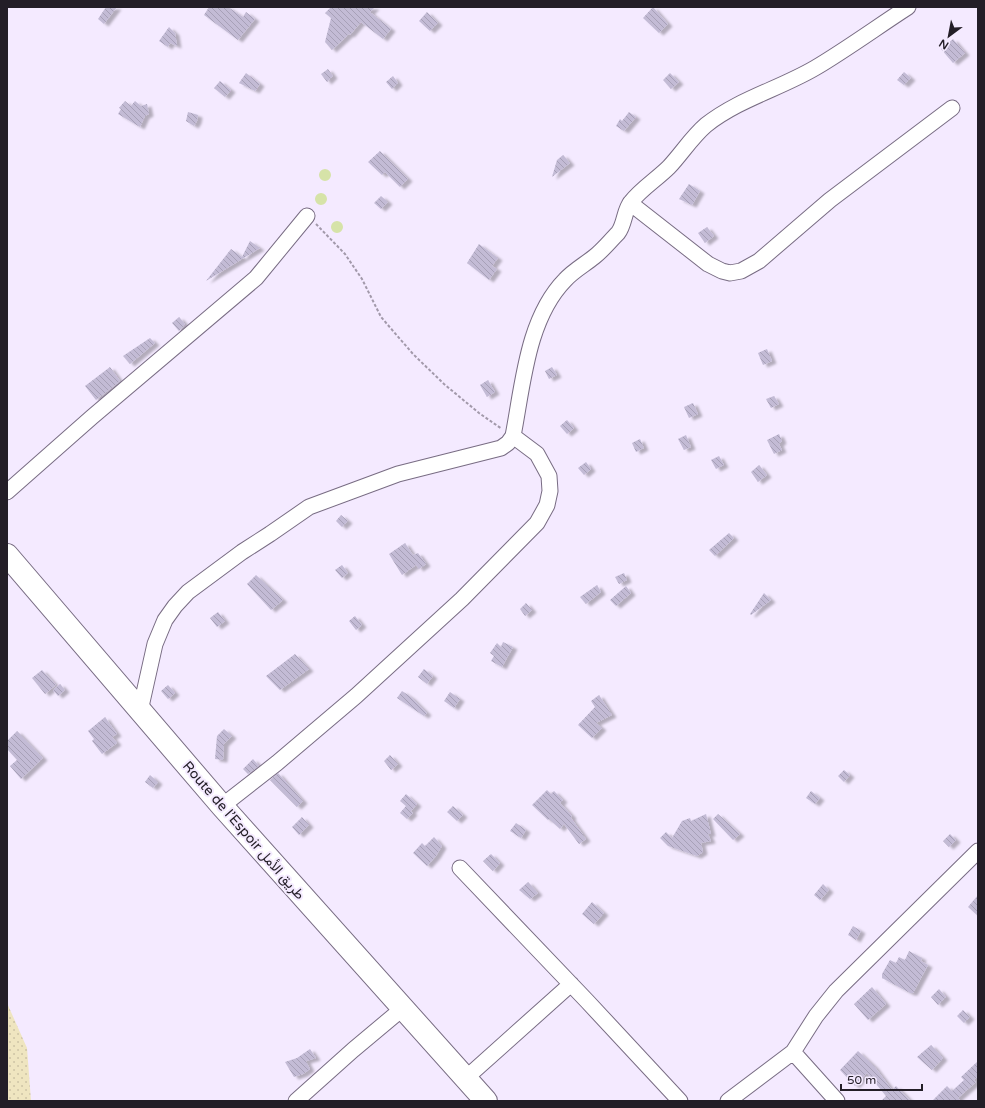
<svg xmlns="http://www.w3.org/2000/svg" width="985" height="1108" font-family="'Varela Round',Vazirmatn,sans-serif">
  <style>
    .grass { fill: #d6e3a8 }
    .sand { fill: url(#sand-dots) }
    .building { fill: url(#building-back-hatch); filter: url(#shadow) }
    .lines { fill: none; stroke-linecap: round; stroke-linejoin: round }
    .minor-casing { stroke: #786c83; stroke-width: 17 }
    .highway-casing { stroke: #786c83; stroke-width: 24 }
    .path { stroke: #a299aa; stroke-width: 2; stroke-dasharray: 3 2; stroke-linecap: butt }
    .minor { stroke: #fff; stroke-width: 15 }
    .highway { stroke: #fff; stroke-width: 22 }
    .labels { text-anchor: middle; stroke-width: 4; stroke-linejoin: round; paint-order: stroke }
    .street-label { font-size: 14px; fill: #231e27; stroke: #f4eaff }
  </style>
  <defs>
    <pattern id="sand-dots" width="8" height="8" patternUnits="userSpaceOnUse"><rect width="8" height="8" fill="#efe5c0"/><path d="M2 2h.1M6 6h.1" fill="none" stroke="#cdc4a5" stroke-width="1.8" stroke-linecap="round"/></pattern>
    <pattern id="building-back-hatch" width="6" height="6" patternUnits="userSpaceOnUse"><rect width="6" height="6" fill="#c3bbd5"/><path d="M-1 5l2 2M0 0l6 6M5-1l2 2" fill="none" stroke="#a7a0b7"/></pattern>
    <filter id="shadow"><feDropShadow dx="4.5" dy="2.5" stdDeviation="1" flood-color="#0004"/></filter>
  </defs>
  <rect width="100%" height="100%" fill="#f4eaff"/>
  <path class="grass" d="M319 175a6 6 0 1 1 12 0a6 6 0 1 1-12 0Z
    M315 199a6 6 0 1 1 12 0a6 6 0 1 1-12 0Z
    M331 227a6 6 0 1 1 12 0a6 6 0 1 1-12 0Z"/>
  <path class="sand" d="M7,1003L27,1048L31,1101H7Z"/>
  <path class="building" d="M106,7H117L104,24L98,19Z
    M209,7H228L243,17L246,12L255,19L238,40L204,15Z
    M331,7H375L370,12L391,29L383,39L361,22L350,35L349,34L332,50L325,42L331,18L325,13Z
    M653,7L668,24L659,33L643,18Z
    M427,12L438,23L430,31L419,21Z
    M169,27L175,33L177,46L170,43L168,47L159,41Z
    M953,39L965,53L953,63L941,49Z
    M328,69L333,76L327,82L321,74Z
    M904,72L911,78L904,85L897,80Z
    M246,73L260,84L255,91L239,83Z
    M670,73L679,82L671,89L663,80Z
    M393,76L398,83L392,89L386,82Z
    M220,81L231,90L225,97L214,88Z
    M125,101L131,106L135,101L141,106L147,104L149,114L145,116L140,127L118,114L121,109L119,108Z
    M188,112L198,115L197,121L194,126L186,121Z
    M629,112L636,117L624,131L616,126L620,119L622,121Z
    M380,151L408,179L400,187L385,172L382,175L368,162Z
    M563,155L570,163L552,177L557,160Z
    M689,184L700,191L692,205L679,199Z
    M381,196L388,202L381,209L374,203Z
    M707,227L714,236L705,243L698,233Z
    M250,241L260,248L206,281L231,249L242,257Z
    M479,244L498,258L492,266L497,269L489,280L467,263Z
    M179,317L185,324L179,331L172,323Z
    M150,338L155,343L130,364L123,356Z
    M767,349L772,361L763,365L758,353Z
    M110,367L120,381L96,400L85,386Z
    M552,367L557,375L549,379L545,371Z
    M488,380L495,392L487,397L480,385Z
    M774,396L779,404L771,408L766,399Z
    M693,403L698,414L689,418L684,407Z
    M567,420L574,428L567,434L560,426Z
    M779,434L782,441L779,444L782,450L774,454L767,440Z
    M686,435L691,447L684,450L678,439Z
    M640,439L644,448L636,452L632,443Z
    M719,456L724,465L716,469L711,460Z
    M586,462L591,469L584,475L578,468Z
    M759,465L767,475L758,482L751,472Z
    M341,515L348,521L342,527L336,521Z
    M729,533L734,538L715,556L709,550Z
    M405,543L413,555L418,553L426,564L419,569L416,565L402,575L389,554Z
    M342,565L348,573L342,578L335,570Z
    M624,573L627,580L619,584L615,577Z
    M256,575L283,600L271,610L247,584Z
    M597,585L601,592L586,604L580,597Z
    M626,586L631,593L616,606L610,600Z
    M764,593L771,600L751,615L750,614Z
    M526,603L532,610L525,616L520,609Z
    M218,612L225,621L217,627L210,618Z
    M355,616L362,625L356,630L349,621Z
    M503,642L513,647L502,667L491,661L494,656L490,653L497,643L501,647Z
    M295,654L309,669L280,690L266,676Z
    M424,669L433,676L427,684L418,677Z
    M42,670L56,685L45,694L32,678Z
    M60,684L65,690L58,696L53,690Z
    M168,685L175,693L168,699L161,691Z
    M402,691L411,697L427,713L424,716L397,698Z
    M450,692L460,699L454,708L444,701Z
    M599,695L612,715L596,723L602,728L592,738L578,725L595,707L591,701Z
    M105,717L117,734L112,737L117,743L102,754L92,741L94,739L88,731Z
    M224,729L232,736L224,744L223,760L215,759L217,736Z
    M17,731L43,758L21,779L10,766L17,760L7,749V741Z
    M390,755L398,764L391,770L384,761Z
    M253,759L259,766L248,774L243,769Z
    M844,770L850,775L844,782L838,776Z
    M278,773L303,801L297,807L270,780Z
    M150,775L158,782L153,788L145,782Z
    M547,790L551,794L554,791L563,800L560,803L572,816L571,818L586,839L579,844L564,824L560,829L549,819L548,820L532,805Z
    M811,791L820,798L815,804L806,798Z
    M406,794L417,804L411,811L409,809L413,813L407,819L400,813L406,806L400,801Z
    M453,806L463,815L457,821L447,812Z
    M706,814L711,834H708L711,841L701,843L703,852L697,856L668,846L660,838L666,832L672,838L682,821L690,818L691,821Z
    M718,814L740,834L733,840L713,819Z
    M302,817L309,825L299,835L292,827Z
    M516,823L526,830L521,838L510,831Z
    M950,834L956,840L949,847L943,841Z
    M434,837L442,846L436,856L427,866L413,853L422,843L425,846Z
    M491,854L500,863L493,871L483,861Z
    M528,882L538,893L530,899L519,890Z
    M823,884L829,890L820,900L814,895Z
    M978,895V916L968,907Z
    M592,902L604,913L594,924L582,914Z
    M853,926L861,931L856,940L848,935Z
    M909,951L922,958L921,961L928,965L913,993H910L882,978V974L890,960L896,963L899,957L905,960Z
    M872,987L886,1004L868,1020L854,1004Z
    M939,989L946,997L938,1005L931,997Z
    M963,1010L970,1017L964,1023L957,1016Z
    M931,1045L943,1058L932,1070L917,1057Z
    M310,1049L316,1058L306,1061L310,1069L303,1074L294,1077L285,1062L297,1058Z
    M858,1051L874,1066L892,1090L896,1086L911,1101H881L886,1096L867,1073L855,1086L840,1070Z
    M978,1061V1076L974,1080L976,1082L958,1098L961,1101H932L947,1086L952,1091L964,1080L961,1077Z"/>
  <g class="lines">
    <defs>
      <path id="minor" d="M630,203L708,264L722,271L730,273L741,271L759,261L830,200L952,108
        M7,492L92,417L256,278L307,216
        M140,711L155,644L165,620L175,606L188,592L242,552L270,534L309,507L398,474L501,448L508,443L513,436C523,385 527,319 565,280C573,271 584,265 594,257C603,250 610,241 618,233C625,224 624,210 631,202C641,189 657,179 669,167C682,153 692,137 706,125C739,99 779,89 815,68C847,49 877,27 908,7
        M222,806L277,763L356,696L462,599L537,523L547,505L550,491L549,476L537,454L513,436
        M460,868L587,1001L680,1101
        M793,1052L837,1101
        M466,1078L571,984
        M296,1101L353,1050L402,1009
        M728,1101L793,1052L816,1016L836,991L978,851"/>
      <path id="highway" d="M7,555L222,806L486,1101"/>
    </defs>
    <use href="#minor" class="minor-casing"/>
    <use href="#highway" class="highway-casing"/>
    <path class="path" d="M316,224L345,254L362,279L381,317L413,354L444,384L479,413L502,429"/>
    <use href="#minor" class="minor"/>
    <use href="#highway" class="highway"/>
  </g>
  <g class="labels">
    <g class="street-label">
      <text transform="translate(244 830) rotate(49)" y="5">Route de l’Espoir طريق الأمل</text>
    </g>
  </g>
  <rect width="985" height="1108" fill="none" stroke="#231e27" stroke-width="16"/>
  <g transform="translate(949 36) rotate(212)" stroke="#f4eaff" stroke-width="3" paint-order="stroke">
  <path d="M0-3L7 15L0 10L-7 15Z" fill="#231e27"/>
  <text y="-6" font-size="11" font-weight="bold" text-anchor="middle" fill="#231e27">N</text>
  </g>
  <path d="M841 1084v6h81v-6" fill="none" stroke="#231e27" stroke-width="2"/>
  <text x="847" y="1084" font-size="12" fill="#231e27" stroke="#f4eaff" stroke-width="3" paint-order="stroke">50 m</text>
</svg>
